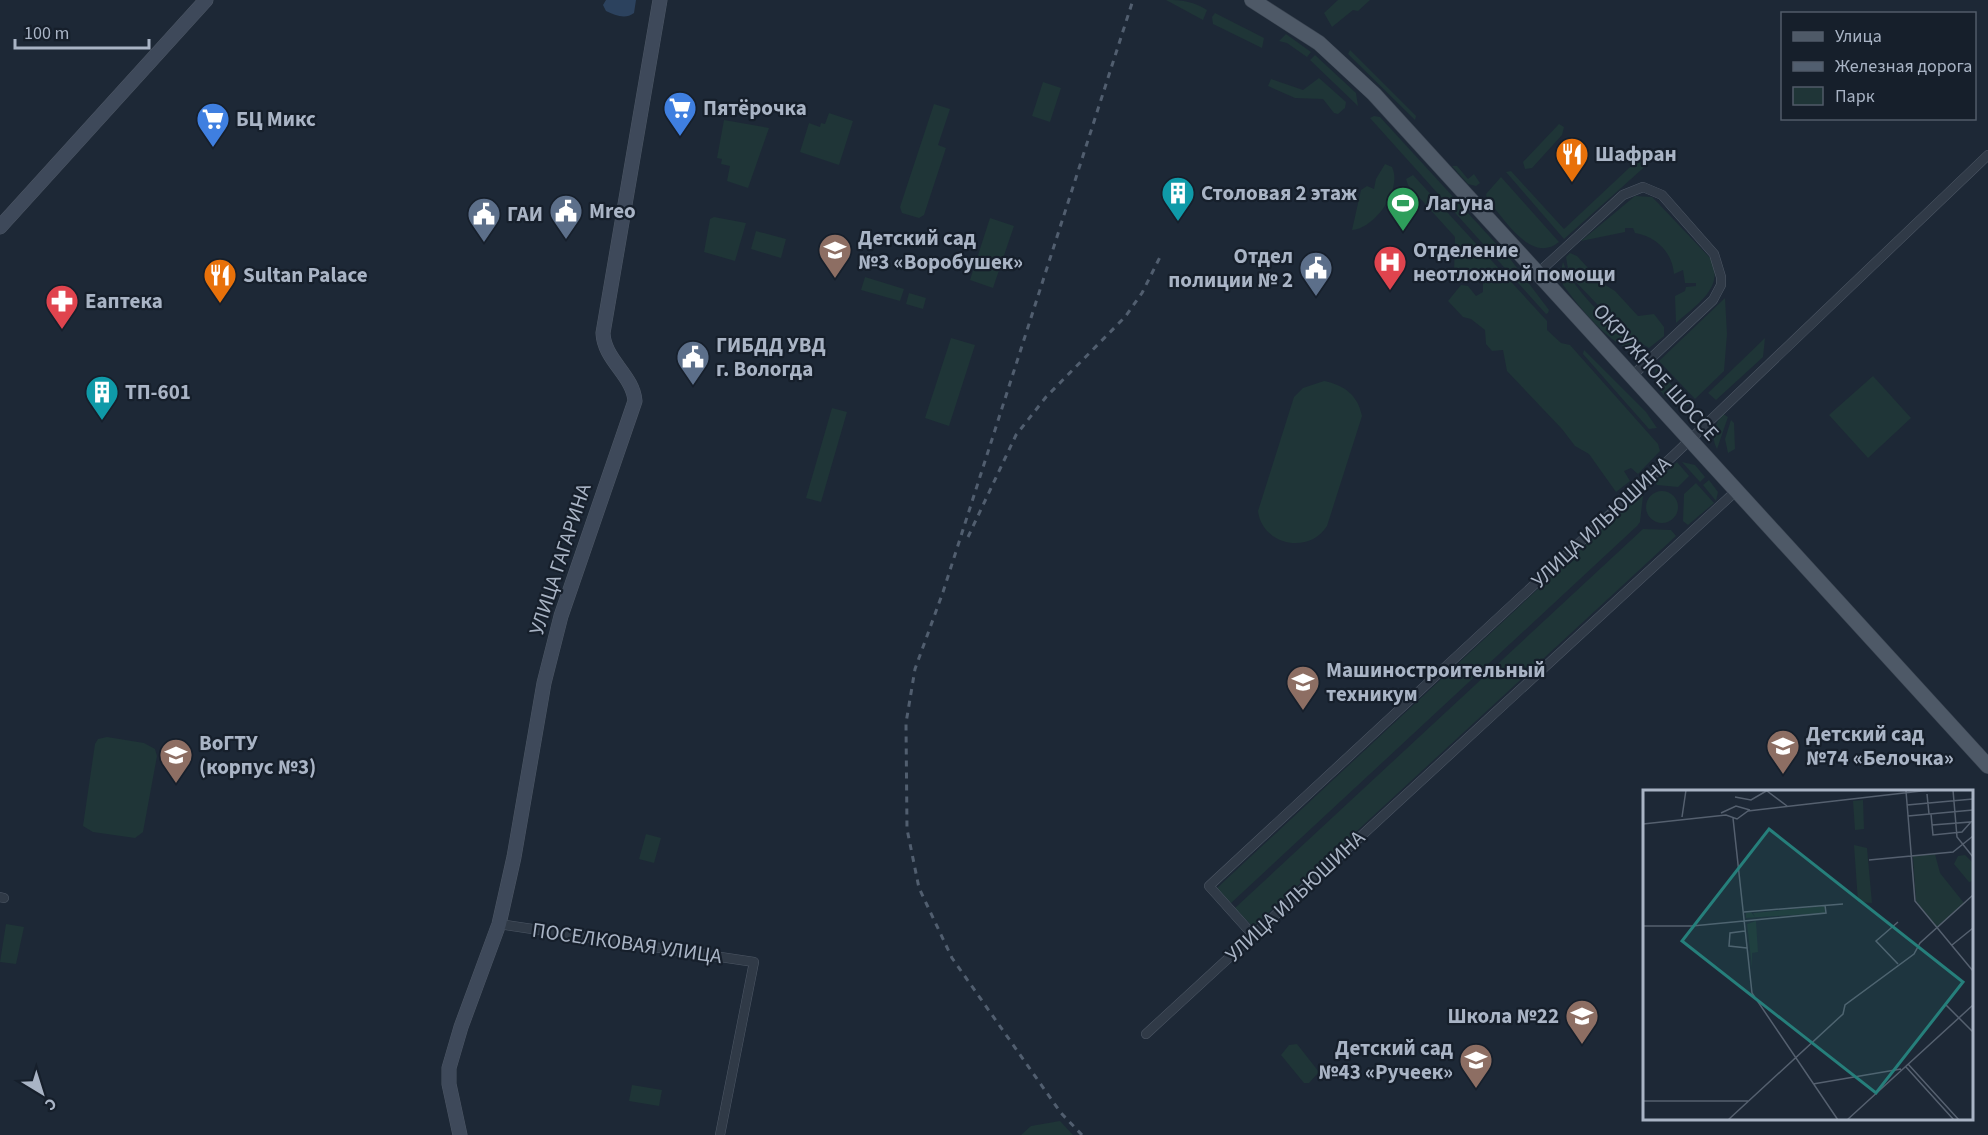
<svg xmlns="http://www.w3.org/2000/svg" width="1988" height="1135" font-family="'Source Sans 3',sans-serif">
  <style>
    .green { fill: #1f3537 }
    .water { fill: #2c425e }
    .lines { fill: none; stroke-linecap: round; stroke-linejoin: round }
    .street-casing { stroke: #4d5765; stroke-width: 10 }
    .secondary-casing { stroke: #4d5765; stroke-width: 15 }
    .primary-casing { stroke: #394350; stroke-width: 16 }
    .street { stroke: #303a47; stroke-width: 9 }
    .secondary { stroke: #3e495a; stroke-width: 14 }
    .primary { stroke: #4e5967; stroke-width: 15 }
    .rail { stroke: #515e6f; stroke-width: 3; stroke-dasharray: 6 6; stroke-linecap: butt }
    .labels { text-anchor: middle; stroke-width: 4.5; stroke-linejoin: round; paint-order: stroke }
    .poi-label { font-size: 21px; font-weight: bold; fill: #a9b4c5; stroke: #161f2b; text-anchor: start }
    .street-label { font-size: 21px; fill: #a9b4c5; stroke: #161f2b }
    .inset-road { fill: none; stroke: #55606f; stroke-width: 1.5 }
    .view { fill: #267f7b; fill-opacity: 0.15; stroke: #267f7b; stroke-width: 3 }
    .inset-edge { fill: none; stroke: #a9b4c5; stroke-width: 3 }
  </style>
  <rect width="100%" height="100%" fill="#1d2836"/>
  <path class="green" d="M1166,0C1182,0 1193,1 1207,10L1203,20Z
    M1338,0H1370L1358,11L1353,10L1332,27L1324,13Z
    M1215,13L1264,38L1262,48L1213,24L1212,17Z
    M1286,34L1311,52L1307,57L1287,43L1279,41Z
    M1350,50L1416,116L1415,120L1348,54Z
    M1315,55L1356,93L1358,106L1310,60Z
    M1319,78L1346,102L1345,108L1338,114L1334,113L1323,99L1295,98L1268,86L1271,79L1303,90Z
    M1043,82L1061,88L1050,122L1032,116Z
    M934,104L950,109L938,145L946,148L924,215L919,218L902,213L900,207Z
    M829,113L853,121L839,165L800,152L809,123L820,127L821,123L825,124Z
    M1374,116L1380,117L1511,260L1549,310L1548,313L1546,314L1370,118Z
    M724,120L769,128L748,188L727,181L730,166L721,164L722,159L717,158Z
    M1559,124L1564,127L1562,135L1532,168L1525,169L1523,162Z
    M1644,154L1650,162L1564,239L1506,172L1511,171L1564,229Z
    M1385,164L1392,167C1403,190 1374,229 1352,230L1361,190L1367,186L1374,189L1376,179Z
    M1452,166H1457L1468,179L1474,174L1480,183L1476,186L1468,184Z
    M1413,175L1547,321V330L1561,343L1570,345L1658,444L1660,451L1638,474L1631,468L1624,471L1630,481L1616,492L1589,454L1575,446L1562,429L1507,371L1503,350L1492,351L1486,344L1485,330L1471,319L1463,317L1448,301L1461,285L1468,286L1476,296L1483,292V282L1479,279L1481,275L1480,270L1454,273L1455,237L1408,185L1406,179Z
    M1501,177L1559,242C1531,265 1504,218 1487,199L1486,194Z
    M1635,196L1652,197L1658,203L1711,259C1725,288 1696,305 1676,323L1675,296L1685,291L1686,287L1696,286V283H1685L1683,270L1674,274C1672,252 1657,237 1635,233L1633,228H1625V232L1581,241Z
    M714,217L746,223L735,261L704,252L710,219Z
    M990,218L1014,226L993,288L970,280Z
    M756,231L786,239L781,258L751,249Z
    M1570,253L1577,256L1602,283L1615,291L1638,316L1654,314L1664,327V336L1649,348L1626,334L1569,275L1566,257Z
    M1563,262C1573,292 1619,333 1645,349C1620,360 1577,304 1563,285L1560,275Z
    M865,277L904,289L900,301L861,290Z
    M909,293L926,298L923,309L906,304Z
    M1725,298L1727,334L1724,371L1695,399L1659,361Z
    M951,338L975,345L949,426L925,418Z
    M1765,338L1763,357L1716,400L1708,393Z
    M1584,350L1646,412L1657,428L1649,429L1590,362L1583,354Z
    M1656,368L1690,405C1670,407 1651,388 1656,368Z
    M1873,376L1911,418L1868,458L1829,415Z
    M1324,381C1344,385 1358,395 1362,416L1327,526C1309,555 1262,545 1258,511L1294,397L1303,388Z
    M832,408L847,412L821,502L806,498Z
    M1723,414L1728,417L1717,449C1710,437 1715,423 1723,414Z
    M1731,420L1734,423L1735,449L1728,453L1725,439Z
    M1677,462L1689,476L1678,487L1657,485L1655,482Z
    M1682,462L1695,465L1705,477L1700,482Z
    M1709,480L1718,492L1716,501L1703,485Z
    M1696,483L1714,503L1688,525L1683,521L1684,494Z
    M1646 507a16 16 0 1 1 32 0a16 16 0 1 1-32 0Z
    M1640,494L1643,496L1640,522L1637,526L1231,903L1217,888Z
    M1643,529L1671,530L1676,536L1253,927L1235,908Z
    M107,737L144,743L155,749L157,756L143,832L135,838L93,832L83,826L95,744L98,739Z
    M646,834L661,838L654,863L639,859Z
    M6,924L24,927L16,964L0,962Z
    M1297,1044L1319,1072L1309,1083H1304L1281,1055L1289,1045Z
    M632,1085L662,1090L659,1106L629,1101Z
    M1060,1121L1073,1135H1021L1031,1126Z"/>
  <path class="water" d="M606,0H636L634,13C625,20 615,15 606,11L603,5Z"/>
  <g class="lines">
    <defs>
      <path id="street" d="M1538,273L1623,195L1643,187L1662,195L1714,254L1721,277V285L1713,300L1632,376
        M0,897L4,898
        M499,924L754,962L720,1135
        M1252,934L1209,886L1673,456L1988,155
        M1146,1034L1736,491"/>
      <path id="secondary" d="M0,227L206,0
        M460,1135L449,1084V1068L461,1027L499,924L514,857L544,683L561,616L635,401C633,375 604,360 603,333L660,0"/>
      <path id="primary" d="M1252,0L1319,43L1374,94L1988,766"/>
    </defs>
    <use href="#street" class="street-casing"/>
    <use href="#secondary" class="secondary-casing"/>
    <use href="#primary" class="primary-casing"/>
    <use href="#street" class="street"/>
    <use href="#secondary" class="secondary"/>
    <use href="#primary" class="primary"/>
    <path class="rail" d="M968,537L1016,435L1046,397L1125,317L1142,293L1160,257
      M1082,1135L1061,1113L952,958L919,888L907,829L906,723L915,669L943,592L1133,0"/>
  </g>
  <defs>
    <symbol id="supermarket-pin" viewBox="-11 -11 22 30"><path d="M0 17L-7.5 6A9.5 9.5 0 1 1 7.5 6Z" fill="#3f7fe0" stroke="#161f2b"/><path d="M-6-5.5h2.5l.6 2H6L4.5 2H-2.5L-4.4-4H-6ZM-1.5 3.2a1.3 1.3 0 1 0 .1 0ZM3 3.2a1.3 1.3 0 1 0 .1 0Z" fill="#fff"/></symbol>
    <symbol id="restaurant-pin" viewBox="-11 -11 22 30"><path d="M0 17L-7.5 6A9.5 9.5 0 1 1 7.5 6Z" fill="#e8710a" stroke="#161f2b"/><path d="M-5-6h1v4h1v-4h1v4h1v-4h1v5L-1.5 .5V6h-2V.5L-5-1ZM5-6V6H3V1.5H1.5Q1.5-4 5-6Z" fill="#fff"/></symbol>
    <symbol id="building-pin" viewBox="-11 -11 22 30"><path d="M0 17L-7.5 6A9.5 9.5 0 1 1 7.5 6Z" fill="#0f9aa8" stroke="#161f2b"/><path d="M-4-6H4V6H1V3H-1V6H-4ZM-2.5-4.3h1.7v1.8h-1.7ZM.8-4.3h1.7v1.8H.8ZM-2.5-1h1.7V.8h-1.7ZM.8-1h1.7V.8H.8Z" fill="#fff"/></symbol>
    <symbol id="stadium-pin" viewBox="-11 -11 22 30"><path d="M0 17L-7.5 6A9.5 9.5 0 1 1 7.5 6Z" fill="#2e9e5b" stroke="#161f2b"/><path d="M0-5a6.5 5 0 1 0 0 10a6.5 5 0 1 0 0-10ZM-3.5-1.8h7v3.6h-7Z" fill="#fff"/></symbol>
    <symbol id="civic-pin" viewBox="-11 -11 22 30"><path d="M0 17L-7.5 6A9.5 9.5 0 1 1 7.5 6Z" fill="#5c6f8a" stroke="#161f2b"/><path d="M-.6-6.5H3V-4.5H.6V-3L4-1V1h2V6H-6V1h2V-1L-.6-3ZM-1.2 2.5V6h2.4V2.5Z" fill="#fff"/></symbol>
    <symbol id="school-pin" viewBox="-11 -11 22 30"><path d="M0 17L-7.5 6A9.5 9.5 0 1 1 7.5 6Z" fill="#8d6e63" stroke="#161f2b"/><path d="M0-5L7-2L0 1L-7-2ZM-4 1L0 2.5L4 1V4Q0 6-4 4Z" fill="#fff"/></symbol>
    <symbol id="hospital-pin" viewBox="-11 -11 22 30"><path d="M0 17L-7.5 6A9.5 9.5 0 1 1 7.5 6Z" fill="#e0444e" stroke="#161f2b"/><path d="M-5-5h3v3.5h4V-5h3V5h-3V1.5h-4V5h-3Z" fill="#fff"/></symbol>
    <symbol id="pharmacy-pin" viewBox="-11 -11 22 30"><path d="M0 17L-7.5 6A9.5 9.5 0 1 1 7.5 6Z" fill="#e0444e" stroke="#161f2b"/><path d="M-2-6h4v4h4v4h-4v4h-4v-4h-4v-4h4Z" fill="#fff"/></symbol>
    <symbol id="university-pin" viewBox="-11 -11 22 30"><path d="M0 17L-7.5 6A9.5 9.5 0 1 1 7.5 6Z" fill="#8d6e63" stroke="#161f2b"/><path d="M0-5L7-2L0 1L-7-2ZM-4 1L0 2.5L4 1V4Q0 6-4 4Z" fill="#fff"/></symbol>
  </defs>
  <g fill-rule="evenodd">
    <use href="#supermarket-pin" x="661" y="89" width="38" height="52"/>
    <use href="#supermarket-pin" x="194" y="100" width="38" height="52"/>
    <use href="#restaurant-pin" x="1553" y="135" width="38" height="52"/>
    <use href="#building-pin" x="1159" y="174" width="38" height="52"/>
    <use href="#stadium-pin" x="1384" y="184" width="38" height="52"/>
    <use href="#civic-pin" x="547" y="192" width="38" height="52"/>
    <use href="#civic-pin" x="465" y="195" width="38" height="52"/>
    <use href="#school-pin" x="816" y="231" width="38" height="52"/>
    <use href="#hospital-pin" x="1371" y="243" width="38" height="52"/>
    <use href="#civic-pin" x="1297" y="249" width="38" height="52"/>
    <use href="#restaurant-pin" x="201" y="256" width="38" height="52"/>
    <use href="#pharmacy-pin" x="43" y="282" width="38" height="52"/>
    <use href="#civic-pin" x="674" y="338" width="38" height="52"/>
    <use href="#building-pin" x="83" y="373" width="38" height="52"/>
    <use href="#school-pin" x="1284" y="663" width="38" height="52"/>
    <use href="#school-pin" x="1764" y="727" width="38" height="52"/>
    <use href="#university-pin" x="157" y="736" width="38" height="52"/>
    <use href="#school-pin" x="1563" y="997" width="38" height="52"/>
    <use href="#school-pin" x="1457" y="1041" width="38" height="52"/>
  </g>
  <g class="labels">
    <g class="poi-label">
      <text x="703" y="115">Пятёрочка</text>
      <text x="236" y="126">БЦ Микс</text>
      <text x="1595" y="161">Шафран</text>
      <text x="1201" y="200">Столовая 2 этаж</text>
      <text x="1426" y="210">Лагуна</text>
      <text x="589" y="218">Mreo</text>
      <text x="507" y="221">ГАИ</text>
      <text x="858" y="245">Детский сад<tspan x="858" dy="24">№3 «Воробушек»</tspan></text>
      <text x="1413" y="257">Отделение<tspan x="1413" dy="24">неотложной помощи</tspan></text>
      <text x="1293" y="263" text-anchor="end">Отдел<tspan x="1293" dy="24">полиции № 2</tspan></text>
      <text x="243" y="282">Sultan Palace</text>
      <text x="85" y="308">Еаптека</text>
      <text x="716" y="352">ГИБДД УВД<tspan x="716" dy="24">г. Вологда</tspan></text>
      <text x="125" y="399">ТП-601</text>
      <text x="1326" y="677">Машиностроительный<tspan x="1326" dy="24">техникум</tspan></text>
      <text x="1806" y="741">Детский сад<tspan x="1806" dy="24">№74 «Белочка»</tspan></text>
      <text x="199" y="750">ВоГТУ<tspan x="199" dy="24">(корпус №3)</tspan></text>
      <text x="1559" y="1023" text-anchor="end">Школа №22</text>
      <text x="1453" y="1055" text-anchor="end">Детский сад<tspan x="1453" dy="24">№43 «Ручеек»</tspan></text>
    </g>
    <g class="street-label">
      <text transform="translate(1656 372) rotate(48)" y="7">ОКРУЖНОЕ ШОССЕ</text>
      <text transform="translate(1601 522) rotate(-43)" y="7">УЛИЦА ИЛЬЮШИНА</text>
      <text transform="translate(560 559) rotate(-72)" y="7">УЛИЦА ГАГАРИНА</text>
      <text transform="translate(1295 896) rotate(-43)" y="7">УЛИЦА ИЛЬЮШИНА</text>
      <text transform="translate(627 943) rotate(8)" y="7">ПОСЕЛКОВАЯ УЛИЦА</text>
    </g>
  </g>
  <g transform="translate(1643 790)">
    <rect width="330" height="330" fill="#1d2836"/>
    <path d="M220,10L221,39L212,40L210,11ZM211,55L224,58L229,113L215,112ZM292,64L297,83L321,113L294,137L273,111L270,66ZM315,66L322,65L330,73V91L326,92L311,74ZM182,116V123L103,128V123L108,122L112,127L110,123ZM113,131L115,162L109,163V178L104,134Z" fill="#1f3537"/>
    <path class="inset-road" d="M310,0L314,47L330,67M124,1L144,16M263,1L272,111L330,181M284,4L286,24M92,7L108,10L125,0M264,15L330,9M78,23L93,16L107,20M288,24L290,45L319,42L328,32L289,35M265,26L330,20M39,27L43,0M90,28L109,203L195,330M0,34L83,25L94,29L105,21L287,0M226,70L310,62L330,46M101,122L200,114M255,132L233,151L255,174M0,136H49L183,123L182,115M102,141L87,143L86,156L104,158M309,155L330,138M302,214L330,242M265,274L316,330M263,277L311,330M170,294L258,279M0,311H105M85,330L200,224L202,215L271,164L277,153L330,105M204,330L330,215"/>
    <path class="view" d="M126,39L320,192L233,303L39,151Z"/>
    <rect width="330" height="330" class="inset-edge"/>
  </g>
  <rect x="1781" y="12" width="195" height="108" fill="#161f2b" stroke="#515b69" stroke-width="1.5"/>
  <rect x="1793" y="32" width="30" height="9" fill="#4e5967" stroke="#515b69" stroke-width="1.5"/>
  <text x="1835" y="42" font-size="18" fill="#a9b4c5">Улица</text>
  <rect x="1793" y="62" width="30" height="9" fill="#515e6f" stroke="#515b69" stroke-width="1.5"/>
  <text x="1835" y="72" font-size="18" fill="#a9b4c5">Железная дорога</text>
  <rect x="1793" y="87" width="30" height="18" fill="#1f3537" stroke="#515b69" stroke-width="1.5"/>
  <text x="1835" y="102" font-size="18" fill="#a9b4c5">Парк</text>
  <g transform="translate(42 1093) rotate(142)" stroke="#161f2b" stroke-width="4.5" paint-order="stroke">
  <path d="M0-4.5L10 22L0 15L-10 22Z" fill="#a9b4c5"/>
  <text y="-9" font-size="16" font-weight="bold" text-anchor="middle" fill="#a9b4c5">С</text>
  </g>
  <path d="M15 39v9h134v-9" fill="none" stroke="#a9b4c5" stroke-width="3"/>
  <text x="24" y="39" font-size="18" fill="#a9b4c5" stroke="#161f2b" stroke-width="4.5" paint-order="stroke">100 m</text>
</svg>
